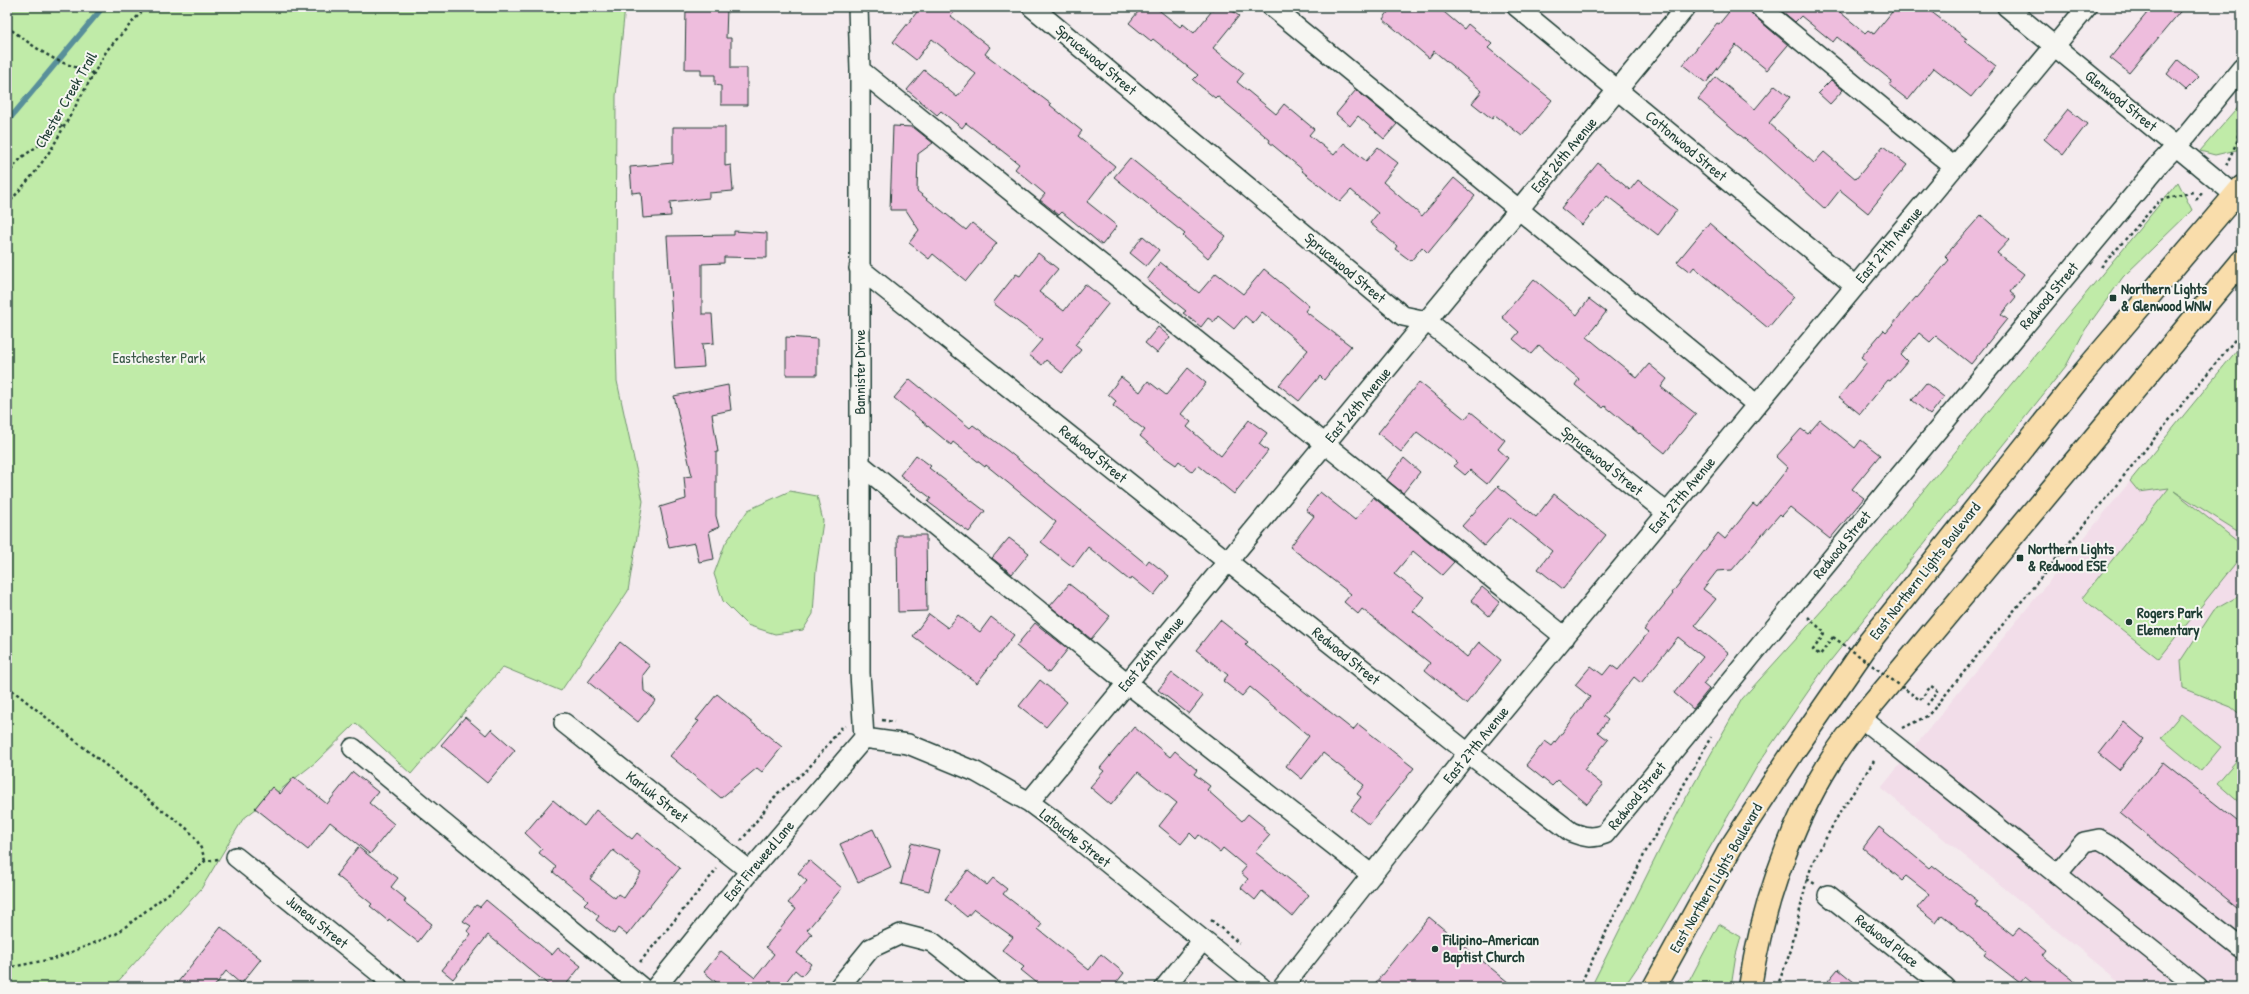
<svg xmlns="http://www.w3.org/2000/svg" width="2249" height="994" font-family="'Patrick Hand',sans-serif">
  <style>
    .built { fill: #f2dde9 }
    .green { fill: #c0eba8; stroke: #70946e }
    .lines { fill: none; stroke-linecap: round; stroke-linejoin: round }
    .stream { stroke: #588f9a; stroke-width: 5.5 }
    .building { fill: #eebddd; stroke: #1f3d34; fill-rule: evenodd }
    .minor-casing { stroke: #1f3d34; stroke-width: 22 }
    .major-casing { stroke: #1f3d34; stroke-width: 25 }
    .path { stroke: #1f3d34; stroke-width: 2.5; stroke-dasharray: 3 3; stroke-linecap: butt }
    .minor { stroke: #f6f6f2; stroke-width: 19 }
    .major { stroke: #f9ddab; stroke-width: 22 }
    .path-bridge { stroke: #1f3d34; stroke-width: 2.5; stroke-dasharray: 3 3; stroke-linecap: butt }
    .poi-dot { fill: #1f3d34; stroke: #f6f6f2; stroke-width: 1.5 }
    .labels { text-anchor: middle; stroke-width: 4; stroke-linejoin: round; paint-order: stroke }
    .street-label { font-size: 15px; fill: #1f3d34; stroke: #f6f6f2 }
    .poi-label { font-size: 15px; font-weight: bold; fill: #1f3d34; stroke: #f6f6f2; text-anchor: start }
    .park-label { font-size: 15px; fill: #375745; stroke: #f6f6f2 }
  </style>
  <rect width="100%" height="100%" fill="#f4ebee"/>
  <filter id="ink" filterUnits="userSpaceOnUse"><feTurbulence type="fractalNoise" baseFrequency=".025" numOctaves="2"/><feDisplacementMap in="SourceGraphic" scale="8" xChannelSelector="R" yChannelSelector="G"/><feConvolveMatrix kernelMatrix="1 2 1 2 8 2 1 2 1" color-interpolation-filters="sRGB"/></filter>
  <g filter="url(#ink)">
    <path class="built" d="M2240,346L2242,348V825L2163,762L2121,814L2242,911V987H2126L1881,788Z"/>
    <path class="green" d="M7,7H625L616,96L615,297L617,381L643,501L628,591L561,691L503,667L411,774L356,723L316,762L243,819L201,889L113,987H7Z
      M2242,103L2241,149L2215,155L2200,151Z
      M2178,182L2192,210L2123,277L2085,330L2066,366L1823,670L1760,761L1661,932L1624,987H1591L1682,805L1742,699L1852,577Z
      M2237,350H2242V534L2174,491L2242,545V555L2159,659L2082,598L2169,488L2139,492L2130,481Z
      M790,491L817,496L823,521L816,570L813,614L803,630L775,634L747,625L723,601L714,574L725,544L748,510Z
      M2242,594V716L2231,707L2183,688L2181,660L2214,610Z
      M2181,714L2221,747L2201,771L2161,738Z
      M2237,760L2242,764V805L2217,783Z
      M1719,924L1741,937L1736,955L1731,987H1686Z"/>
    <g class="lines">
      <path class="stream" d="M7,122L103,7"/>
    </g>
    <path class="building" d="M686,7H727L726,38H731V68H747V105H721V86L715,85V75H701V69H685Z
      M921,7H958L951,16L990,47L985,54L1051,104L1050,105L1082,131L1078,136L1115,166L1087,202L1117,226L1102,245L1062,212L1059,215L1040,200L1045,194L1015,169L1019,164L966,123L962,128L941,111L937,115L907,90L924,70L957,97L976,74L932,39L916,60L893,42Z
      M1142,7H1155L1180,27L1183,24L1194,33L1215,7H1227L1239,16L1213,48L1244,73L1237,82L1276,114L1284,104L1314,129L1309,135L1334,155L1344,143L1366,161L1378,147L1398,163L1383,182L1422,216L1454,178L1475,196L1428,253L1422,247L1411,261L1395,249L1397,246L1370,223L1378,213L1351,190L1340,202L1302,171L1303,170L1269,142L1270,140L1217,96L1215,98L1193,80L1198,75L1153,39L1151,41L1129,23Z
      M1392,7H1438L1464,29L1468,24L1492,44L1488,48L1552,100L1522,136L1495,115L1492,119L1472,103L1482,91L1434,51L1429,58L1383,19Z
      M1733,7H1749L1753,15L1788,45L1767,70L1736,45L1706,83L1683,65L1717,23L1719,24Z
      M1777,7H1834L1865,33L1868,30L1874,34L1896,7H1925L1967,39L1965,42L1996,66L1971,97L1934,68L1908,100L1889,85L1892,81L1837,37L1833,42L1801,16L1795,22Z
      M2152,7H2184L2129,73L2110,58Z
      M2178,60L2199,77L2186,90L2167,74Z
      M1716,77L1755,109L1775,85L1790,97L1769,123L1814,163L1824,152L1856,179L1883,146L1907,165L1868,213L1840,190L1825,209L1761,151L1760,152L1698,99Z
      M1831,80L1843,90L1830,104L1818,93Z
      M1356,90L1397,124L1384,139L1358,116L1350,126L1336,114Z
      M2068,109L2087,124L2063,155L2044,139Z
      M893,126L913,127L933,143L918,154L917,191L966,230L972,223L997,243L966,281L933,254L929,259L909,243L919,230L906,210H890Z
      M673,127H725V166L731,165L733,191L709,193V198L670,202L671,216L643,218L641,192L632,193L630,167L673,163Z
      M1130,158L1226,236L1208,258L1183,236L1185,234L1114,177Z
      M1598,163L1630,190L1638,180L1677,210L1658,235L1607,196L1582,225L1561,208Z
      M1981,215L2009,240L1997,253L2024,274L2010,292L2016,297L2001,315L2007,319L1971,364L1936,336L1930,342L1919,333L1901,355L1907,361L1890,381L1888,380L1860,414L1839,397L1867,362L1861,357L1884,330L1886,332L1916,297L1917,298L1949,260L1945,256Z
      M1709,223L1794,297L1768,328L1694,267L1690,272L1677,262Z
      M734,231L767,233V258L724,257V263L702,264V314H712L714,343L702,344L704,367L675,369L667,236L734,235Z
      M1143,236L1159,250L1146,266L1130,253Z
      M1038,253L1058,269L1039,292L1064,311L1085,284L1109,303L1075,345L1081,350L1062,373L1046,360L1042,365L1029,355L1042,340L993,303L1016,274L1020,276Z
      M1160,262L1199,293L1216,273L1243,294L1264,269L1309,306L1305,311L1351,346L1324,380L1320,376L1299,401L1279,385L1308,350L1262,312L1253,323L1245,316L1234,329L1218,316L1214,322L1208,318L1201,327L1183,313L1186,311L1147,280Z
      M1534,279L1577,315L1589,299L1606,312L1587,337L1637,378L1649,364L1667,379L1661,387L1696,414L1665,453L1640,433L1639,434L1605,406L1603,408L1575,385L1579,379L1539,345L1531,354L1513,339L1519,332L1502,317Z
      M1158,327L1170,337L1157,353L1145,343Z
      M786,337L817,339V375H786Z
      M1188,368L1206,383L1181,414L1191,422L1187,427L1221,456L1249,420L1267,433L1259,444L1268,451L1234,494L1198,465L1192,472L1179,461L1176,465L1163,456L1140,436L1145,430L1113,406L1116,401L1108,394L1121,377L1140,392L1148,381L1166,395Z
      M910,379L970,428L973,425L1008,451L1146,564L1149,560L1169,576L1154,595L1133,578L1129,580L1088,547L1073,567L1041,542L1056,522L986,465L985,467L953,442L951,445L894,398Z
      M1419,382L1465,419L1471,412L1505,440L1498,449L1508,458L1487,484L1470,470L1465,475L1454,466L1457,462L1417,432L1401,452L1378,433Z
      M1926,383L1944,397L1930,415L1912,400Z
      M728,385L731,410L712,414L718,452H716V516L719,527L709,531L714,559L699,562L695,543L669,548L660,507L686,499L684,477L692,476L674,396Z
      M1820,420L1855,448L1861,440L1880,455L1852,489L1864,498L1830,539L1790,507L1782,516L1780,514L1732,570L1717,571L1703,589L1716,599L1695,625L1729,653L1703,684L1709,689L1693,709L1674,693L1703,657L1678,637L1641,683L1634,677L1603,716L1608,720L1598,732L1608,740L1584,770L1603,785L1587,804L1558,780L1552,786L1526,765L1545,741L1552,746L1590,697L1575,685L1591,666L1603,675L1611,665L1618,670L1648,633L1644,630L1673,594L1672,593L1718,533L1725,539L1753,504L1757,507L1788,468L1776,457L1801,429L1808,434Z
      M916,455L931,466L929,468L985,511L969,532L928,502L931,498L900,475Z
      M1404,458L1420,472L1403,493L1387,480Z
      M1498,486L1536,517L1554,494L1606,535L1563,589L1538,569L1552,551L1510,517L1484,546L1462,526Z
      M1320,492L1355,520L1373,497L1454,562L1442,575L1413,551L1394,574L1424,597L1413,611L1467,657L1479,642L1501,660L1466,704L1425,670L1430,663L1362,609L1358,614L1344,602L1351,594L1290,547L1314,516L1306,510Z
      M897,535H926L927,611L898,612Z
      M1009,538L1029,553L1012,574L992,558Z
      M1069,584L1110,616L1091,639L1050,606Z
      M1482,587L1500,602L1489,616L1471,600Z
      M929,614L948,628L958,615L980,632L991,617L1014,635L977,683L913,636Z
      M1220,620L1248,642L1245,645L1353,730L1358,724L1414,768L1369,825L1351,810L1361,797L1357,794L1364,785L1323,753L1302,779L1286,766L1309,736L1250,687L1242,696L1223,681L1228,675L1196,650Z
      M1035,623L1068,649L1049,673L1016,646Z
      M620,642L650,666L643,675L644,691L656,700L638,722L588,682Z
      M1172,673L1203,696L1189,714L1158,690Z
      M1040,680L1067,702L1046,727L1019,706Z
      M717,694L782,747L762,772L757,768L721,798L670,756L699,721L696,720Z
      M465,717L486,735L491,729L515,750L487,783L441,745Z
      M2124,722L2144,739L2119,770L2099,754Z
      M1134,727L1170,757L1175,751L1197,770L1194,774L1210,786L1207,790L1242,821L1248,814L1264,827L1263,829L1270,835L1255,852L1309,895L1292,916L1262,891L1255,900L1241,888L1248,879L1241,873L1246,867L1223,848L1220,852L1199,835L1196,839L1190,833L1181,844L1159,826L1177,803L1138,772L1111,805L1090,787L1104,771L1100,768Z
      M2163,762L2242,825V911L2121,814Z
      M353,772L378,792L369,803L394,824L370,854L330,822L308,850L255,808L272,787L280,794L294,777L327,804Z
      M553,800L584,826L596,810L632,839L637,833L680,868L627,935L618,928L614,934L596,920L599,916L584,904L588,900L553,872L556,867L539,853L542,849L525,833ZM613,850L641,873L624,898L618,894L615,898L590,879Z
      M1879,827L1929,868L1932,865L1978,901L1975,905L2013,935L2019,928L2046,950L2042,955L2082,987H2037L2025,977L2020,983L1984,955L1987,951L1942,915L1936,923L1917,908L1929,894L1906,876L1902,880L1863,848Z
      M873,829L891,867L858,882L840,844Z
      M911,843L940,850L929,891L901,884Z
      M358,847L398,878L391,887L406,899L404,902L432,924L418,942L389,919L388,921L370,906L372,904L336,875Z
      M809,860L842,888L807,930L812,934L797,953L811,964L802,976L795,970L782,987H722L704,972L721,951L755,978L774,954L766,947L796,909L788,903L807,881L798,873Z
      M968,870L987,885L993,878L1007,889L1003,894L1042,924L1038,929L1089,970L1101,954L1124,973L1113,987H1042L1021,970L1024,967L1002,950L1013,937L974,909L967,917L945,899Z
      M486,900L552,955L558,948L581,966L564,987H551L488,935L453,979L442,970L471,934L467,931L471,926L463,921L476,905L480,907Z
      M1429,917L1514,987H1372Z
      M221,927L261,959L241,984L226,971L214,987H174Z
      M1838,969L1860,987H1823Z"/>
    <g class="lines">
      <defs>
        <path id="minor" d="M858,7L860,70V673L864,738
          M1032,7L1403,316L1427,321L1667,513
          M1272,7L1757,405
          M1517,7L1855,286
          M1760,7L1954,167
          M2007,7L2235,195
          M860,70L1565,637
          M859,268L1468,753L1571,832C1584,837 1592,839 1605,834L1891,486L2162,161L2187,135L2242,68
          M860,464L1127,683L1372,875
          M1861,718L2198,987
          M564,723L750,871
          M864,738L908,744L976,772L1029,802L1068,831L1261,987
          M353,748L641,987
          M1029,802L1686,7
          M236,857L397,987
          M2058,873L2084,842L2099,839L2108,844L2242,949
          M1828,895L1945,987
          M656,987L750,871L864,738
          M839,987L871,948L901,934L932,942L989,987
          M1165,987L1203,940
          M1283,987L1468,753L2087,7"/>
        <path id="major" d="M1654,987L1731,847L1795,749L1870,641L2085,371L2242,187
          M1750,987C1761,912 1789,827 1830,762C1839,747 1851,732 1861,718L2242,261"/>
      </defs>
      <use href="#minor" class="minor-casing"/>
      <use href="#major" class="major-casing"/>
      <path class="path" d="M7,27C26,40 47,58 69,65C77,68 84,69 93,73
        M2226,165L2237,142L2242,108
        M7,175L22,157L42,143L53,131L64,125
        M2196,200L2202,193
        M7,205L36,171L52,148L107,50L146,7
        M2101,267L2160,200L2193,192
        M1808,617L1825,633L1813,650L1820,655L1833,637
        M7,686L163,811C185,826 199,835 205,861
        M1920,700L1931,686L1938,691L1927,705
        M882,720L894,722
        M1903,728L1927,716L1933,710L2242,331
        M741,841L778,793L807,770L842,727L845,726
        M1807,879L1815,884
        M1211,920L1239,943
        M640,962L717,869
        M7,968L57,958L116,934L173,890L205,861L218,859
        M1579,987L1645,853L1711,737
        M1777,987L1791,950L1807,879L1814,860L1839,814L1874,761"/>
      <use href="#minor" class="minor"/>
      <use href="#major" class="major"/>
      <path class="path-bridge" d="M1833,637L1920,700"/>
    </g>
  </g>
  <g class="poi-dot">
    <rect x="2109" y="294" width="8" height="8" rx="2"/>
    <rect x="2016" y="554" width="8" height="8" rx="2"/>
    <circle cx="2129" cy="622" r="4"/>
    <circle cx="1435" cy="949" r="4"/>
  </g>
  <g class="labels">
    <g class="street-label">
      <text transform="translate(1096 60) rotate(40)" y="5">Sprucewood Street</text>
      <text transform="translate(66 100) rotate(-60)" y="5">Chester Creek Trail</text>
      <text transform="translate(2121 101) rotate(39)" y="5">Glenwood Street</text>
      <text transform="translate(1686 146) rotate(40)" y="5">Cottonwood Street</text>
      <text transform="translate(1564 155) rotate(-50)" y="5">East 26th Avenue</text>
      <text transform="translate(1889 245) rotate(-50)" y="5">East 27th Avenue</text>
      <text transform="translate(1345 268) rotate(40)" y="5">Sprucewood Street</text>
      <text transform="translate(2049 296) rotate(-50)" y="5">Redwood Street</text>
      <text transform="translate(860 372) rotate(-90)" y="5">Bannister Drive</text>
      <text transform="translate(1358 405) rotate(-50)" y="5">East 26th Avenue</text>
      <text transform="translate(1093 454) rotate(39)" y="5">Redwood Street</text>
      <text transform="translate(1602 461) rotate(39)" y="5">Sprucewood Street</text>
      <text transform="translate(1682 495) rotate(-50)" y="5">East 27th Avenue</text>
      <text transform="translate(1842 545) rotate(-51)" y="5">Redwood Street</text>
      <text transform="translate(1925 571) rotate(-52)" y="5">East Northern Lights Boulevard</text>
      <text transform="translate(1151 654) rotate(-50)" y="5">East 26th Avenue</text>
      <text transform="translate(1346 656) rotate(39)" y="5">Redwood Street</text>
      <text transform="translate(1476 745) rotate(-51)" y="5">East 27th Avenue</text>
      <text transform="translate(1637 796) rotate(-51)" y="5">Redwood Street</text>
      <text transform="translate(657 797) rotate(38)" y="5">Karluk Street</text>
      <text transform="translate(1075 838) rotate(38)" y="5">Latouche Street</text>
      <text transform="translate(759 861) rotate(-50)" y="5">East Fireweed Lane</text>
      <text transform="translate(1716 878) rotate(-60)" y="5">East Northern Lights Boulevard</text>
      <text transform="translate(317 922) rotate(39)" y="5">Juneau Street</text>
      <text transform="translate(1887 941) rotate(38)" y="5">Redwood Place</text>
    </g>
    <g class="poi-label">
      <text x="2121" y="294">Northern Lights<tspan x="2121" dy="17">&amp; Glenwood WNW</tspan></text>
      <text x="2028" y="554">Northern Lights<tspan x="2028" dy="17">&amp; Redwood ESE</tspan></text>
      <text x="2137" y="618">Rogers Park<tspan x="2137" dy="17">Elementary</tspan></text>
      <text x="1443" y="945">Filipino-American<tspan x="1443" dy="17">Baptist Church</tspan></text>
    </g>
    <g class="park-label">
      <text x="159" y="363">Eastchester Park</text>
    </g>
  </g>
  <rect width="2249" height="994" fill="none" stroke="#f6f6f2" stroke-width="24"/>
  <rect x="12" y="12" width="2225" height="970" fill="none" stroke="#1f3d34" stroke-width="1.5" filter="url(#ink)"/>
</svg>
